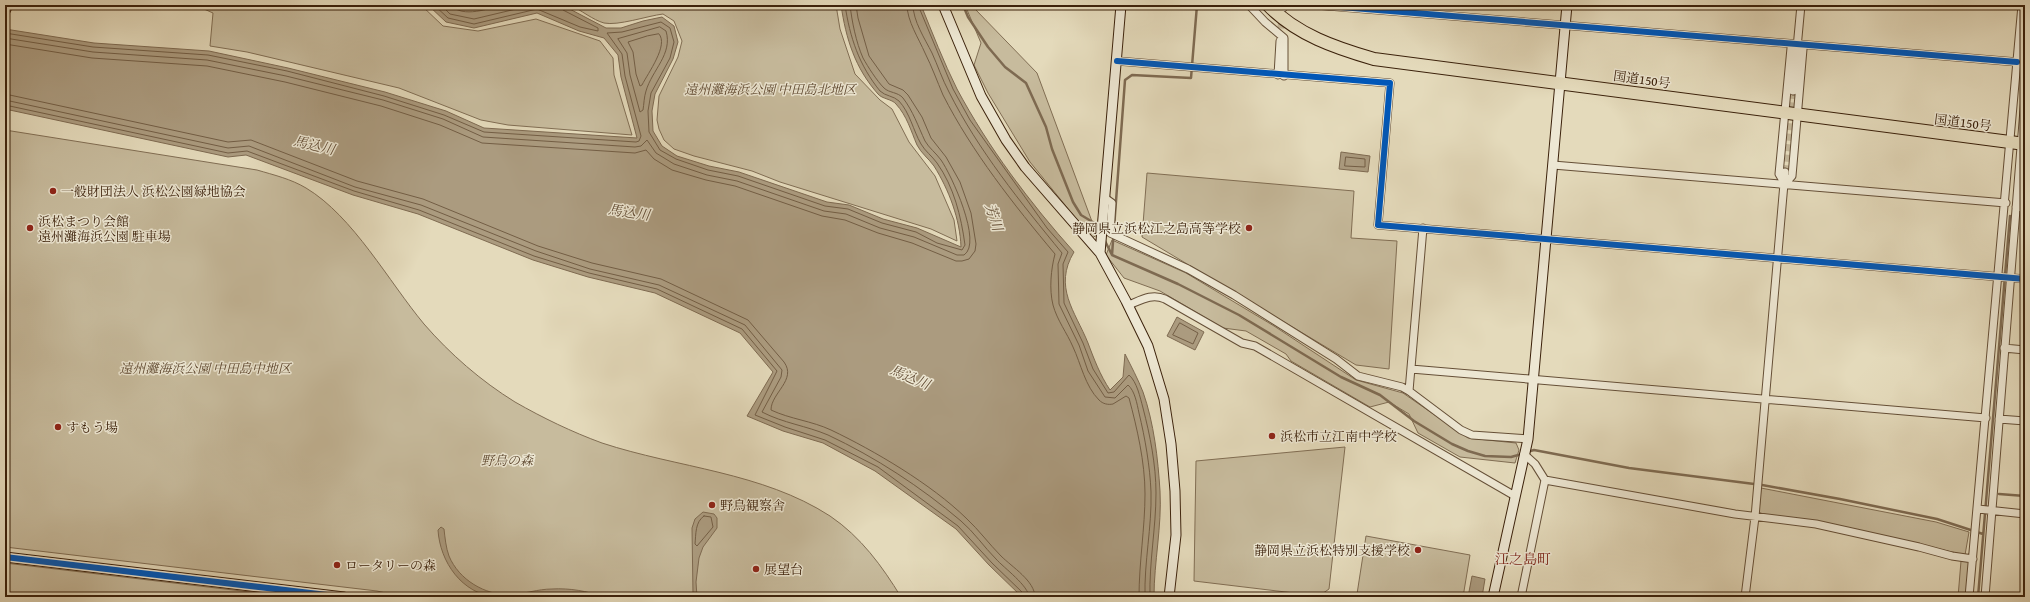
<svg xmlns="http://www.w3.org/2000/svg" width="2030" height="602" font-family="'Gentium Book Plus','Noto Serif JP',serif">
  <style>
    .green { fill: #c7bb9d; stroke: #816e54 }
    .water { fill: #ab9b7f; stroke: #7e6a51 }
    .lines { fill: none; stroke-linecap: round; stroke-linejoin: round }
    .shore { stroke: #735e45; stroke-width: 1 }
    .stream { stroke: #7e6a51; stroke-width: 2.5 }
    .street-tunnel { stroke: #c2b598; stroke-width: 7; stroke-dasharray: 7 3.5; stroke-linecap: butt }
    .street-casing { stroke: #654f37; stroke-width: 9 }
    .secondary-casing { stroke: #3b210b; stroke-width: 11 }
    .highway-casing { stroke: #3b210b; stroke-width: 14 }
    .street { stroke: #ede7d3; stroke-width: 7 }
    .secondary { stroke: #ede7d3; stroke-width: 9 }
    .highway { stroke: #e4dabb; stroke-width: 12 }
    .cycleway-casing { stroke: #ede7d3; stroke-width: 8 }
    .cycleway { stroke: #0057b8; stroke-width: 6 }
    .poi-dot { fill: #8f2418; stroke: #ede7d3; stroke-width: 1.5 }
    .labels { text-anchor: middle; stroke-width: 3; stroke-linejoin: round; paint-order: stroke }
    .street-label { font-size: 13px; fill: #3b210b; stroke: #ede7d3 }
    .park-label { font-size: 13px; font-style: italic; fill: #5e4830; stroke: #ede7d3 }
    .poi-label { font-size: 13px; fill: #3b210b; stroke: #ede7d3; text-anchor: start }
    .water-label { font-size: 14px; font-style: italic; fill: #624c34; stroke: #ede7d3 }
    .neighbourhood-label { font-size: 14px; fill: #7a1f14; stroke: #ede7d3 }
  </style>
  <rect width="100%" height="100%" fill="#e4dabb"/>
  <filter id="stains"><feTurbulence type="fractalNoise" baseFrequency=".005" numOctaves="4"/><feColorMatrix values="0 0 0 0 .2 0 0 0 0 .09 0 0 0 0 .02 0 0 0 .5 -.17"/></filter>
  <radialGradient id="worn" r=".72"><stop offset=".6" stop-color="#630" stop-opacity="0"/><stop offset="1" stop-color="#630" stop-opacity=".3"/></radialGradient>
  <path class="green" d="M195,5H421L443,26L478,31L536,19L600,41L613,58L614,75L632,135L508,125L481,120L399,88L247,52L210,46L213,13Z
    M570,5H836L840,29L855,74L880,100L892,109L909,142L935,176L954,220L957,241L931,229L780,182L752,171L694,156L674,149L664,140L659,129L657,120L659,96L678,57L682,41L674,21L663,14C647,16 618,26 604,23C593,20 581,10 570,5Z
    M965,5H976L975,9L1037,73L1097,235L1092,238L1030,162L988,93L974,65L981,43Z
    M5,130L257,170C274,175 291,179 306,188C353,216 389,282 424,324C450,354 481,381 515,402C543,418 572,432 602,443C678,468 762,472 830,516C861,537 882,566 901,597H403L377,591L5,547Z
    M1147,173L1354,191L1351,238L1397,241L1389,369L1356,365L1142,237Z
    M1112,240L1186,273L1274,326L1356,380L1403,393L1468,438L1516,443L1519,450L1515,463L1460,457L1418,433L1409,414L1389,402L1370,407L1291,361L1286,354L1246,331L1223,328L1160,291L1124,278L1106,255Z
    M1345,447L1329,589L1319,596L1194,581L1196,461Z
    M1761,488L1936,522L1969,532L1965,555L1830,524L1763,514L1759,512Z
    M1366,536L1470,555L1463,597H1376L1357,594Z
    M1961,561L1970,562L1967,597H1958Z
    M5,563L292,597H5Z"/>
  <path class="water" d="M428,5H562L606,28H621L643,21L662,17L674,26L678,42L673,59L655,94L652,111L653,131L662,146L677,156L709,166L739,172L827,202L849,205L883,219L917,228L961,247C960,219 949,190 934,166C929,159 921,153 917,145C911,131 907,116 896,104C892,99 882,99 878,94C855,68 846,39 841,5H921C932,32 944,63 957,89C988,147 1030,203 1074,252C1053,287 1075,311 1088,343C1094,359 1100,375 1110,390L1123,377L1125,354C1131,366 1138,379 1143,392C1154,423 1158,459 1160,491C1162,526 1154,562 1154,597H1022L989,565L956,529L875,471L823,443L783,431L747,416L773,372L740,333L655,293L588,277L533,260L418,214L353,195L246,155L228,157L5,109V29L94,43L209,51L288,68L385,92L446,111L484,128L637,138L621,77L618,55L604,38L579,31L537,13L474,28L446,22Z
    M1341,152L1370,156L1368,172L1339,169Z
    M1177,317L1204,332L1195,350L1167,336Z
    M703,512L714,514L717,518V528L703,547L699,558L696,582L697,597H691L693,594L692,528L695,519Z
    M441,527L444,529C445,538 446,548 449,556C459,580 485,595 510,595C524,594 538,589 552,589C570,588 587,591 603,597C587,597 570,594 554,594C534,594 515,599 496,597C462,594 440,562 438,530Z
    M1472,576L1485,579L1482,597H1468Z"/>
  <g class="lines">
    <path class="shore" d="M434,5L448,18L474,24L537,9L580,27L598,31V28L563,10L561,5
      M441,5L450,14L474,19L533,5
      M450,5C464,19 488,8 504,5
      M907,5C907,21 919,39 925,53C932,67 937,81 943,95C972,152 1014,205 1055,254C1051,269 1049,289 1053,305C1057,320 1067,333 1073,347C1081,364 1085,386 1099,400C1103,404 1108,405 1113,404L1126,396L1129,398C1137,428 1145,462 1145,494C1145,528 1139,562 1139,597
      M913,5C913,21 925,39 932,53C938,66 942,79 949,92C978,150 1021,203 1062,253L1058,264L1059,304L1079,345L1088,371L1105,397L1115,398L1128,385C1135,391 1137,404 1139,413C1145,438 1150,466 1151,492C1152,527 1144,562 1145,597
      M918,5L953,89L970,120L1047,228L1068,252L1063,264L1064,303L1083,343L1093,369L1108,393L1114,392L1129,375C1137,382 1140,397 1143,408C1150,435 1156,465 1156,493C1156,528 1149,562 1150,597
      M660,27L666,31C673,54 652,70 646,91C644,97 644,104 643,110L640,112L630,75L627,53L618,39Z
      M5,33L93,47L208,55L287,71L384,96L444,115L484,132L636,142L639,141L641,136L625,76L622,54L607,33L622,32L661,22L670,28L674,42L670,58L651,93L648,111L649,132L660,150L676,159L708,170L738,176L825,206L848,209L882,223L916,232L937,243L962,250L965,245C961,216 954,187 937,163C932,156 925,151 921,144C913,130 910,113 899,101C894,96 885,96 880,91C859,65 850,38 845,5
      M659,34C669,45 648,73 642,85L640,86L636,74L633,52L628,42L647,36Z
      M5,38L93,52L207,60L286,76L383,100L443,119L483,137L635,147L641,146L647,140L656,153L674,164L707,175L737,181L824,211L846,214L880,228L914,237L957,255H964C983,243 951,174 941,160C936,153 929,148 925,141C918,126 913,111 903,98C898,92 889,93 884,88C877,81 868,67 863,58C856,42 852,22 850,5
      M5,44L92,58L207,66L285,82L381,106L440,125L482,143L635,153L646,150L654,159L672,170L706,180L735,186L822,216L845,220L878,233L912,243L956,261H962L969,259L975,251L976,244L971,213L960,182L946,157L931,138L922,117L908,95L903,90L889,84L869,56L858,18L856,5
      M5,94L228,142L251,140L357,181L423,199L538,246L592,263L661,279L748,320L784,362C797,380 771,393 771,410C790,419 812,421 831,430C875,451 931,484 966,518C979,530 989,544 1001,556C1012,567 1035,581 1035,597
      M5,100L228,148L249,146L355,187L421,205L536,251L590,269L659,285L745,325L782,370L781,377L762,412C783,423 807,426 828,435C875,457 921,487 961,521C974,532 984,547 996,559C1004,568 1029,586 1029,597
      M5,105L228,153L247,151L354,191L419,210L534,256L589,273L657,289L742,329L777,371L755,415L785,427L825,440L878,467L958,526L992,563L1023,593L1024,597
      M1346,157L1365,159V167L1345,166Z
      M1180,323L1198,333L1193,344L1173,335Z
      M704,516L711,517L713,527L697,546L695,544C696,534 695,522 704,516Z"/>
    <path class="stream" d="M963,5L968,17L988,47L1005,67L1026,83L1046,127L1052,149L1073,202L1081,215L1096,224L1099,229
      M2024,50L2025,37
      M1104,239L1112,255L1178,284L1239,315L1341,377L1380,395L1414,421L1452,444L1468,451L1485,456L1511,457L1522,454
      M1112,255L1125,80L1132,75L1191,78L1197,5
      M1527,452L1534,450L1629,468L1762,485L1840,499L1937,519L1983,534
      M1999,494L2025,496
      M1978,597L2010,216"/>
    <path class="street-tunnel" d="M1280,39L1282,16
      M1785,172L1793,91"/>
    <defs>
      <path id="street" d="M1249,5L1265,22L1284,38V76
        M1316,5L2017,62
        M1283,8V5
        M1797,44L1803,49L1792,176L1785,184L1779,174L1791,48Z
        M1117,61L1390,83L1378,225L2025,279
        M1278,75L1280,41
        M1793,91L1801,5
        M1553,165L2006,203
        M1105,198L1112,203L1110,233L1188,269L1234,295L1336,359L1358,376L1402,387L1409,391
        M2016,207L2025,208
        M1423,228L1409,391L1461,430L1472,435L1528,439
        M1129,305C1141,300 1152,293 1165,299L1242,343L1255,346L1515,496
        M2004,348L2025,350
        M1411,369L1986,418
        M1999,419L2025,421
        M1524,454L1535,464L1545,480L1735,514L1816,524L1919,547L1952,556L1973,559
        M1978,509L2025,514
        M1521,597L1545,480
        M1745,597L1755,517L1785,172
        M1969,597L2022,5
        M1985,597L2025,97"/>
      <path id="secondary" d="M943,5L981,96L1006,140L1025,167L1100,253L1126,301L1148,346L1164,399L1171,444L1175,491L1176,535L1169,597
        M5,11L8,5
        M1100,253L1121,5
        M5,557L344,597
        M1493,597L1528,439L1567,5"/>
      <path id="highway" d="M1268,5C1297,35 1336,48 1374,59L2025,144"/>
    </defs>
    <use href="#street" class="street-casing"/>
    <use href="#secondary" class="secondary-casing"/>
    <use href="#highway" class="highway-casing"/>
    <use href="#street" class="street"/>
    <use href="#secondary" class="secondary"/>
    <use href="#highway" class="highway"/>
    <defs>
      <path id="cycleway" d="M1316,5L2017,62
        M1117,61L1390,83L1378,225L2025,279
        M5,557L344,597"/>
    </defs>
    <use href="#cycleway" class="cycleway-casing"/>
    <use href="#cycleway" class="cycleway"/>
  </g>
  <g class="poi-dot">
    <circle cx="53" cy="191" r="4"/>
    <circle cx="30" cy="228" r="4"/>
    <circle cx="1249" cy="228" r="4"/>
    <circle cx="58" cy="427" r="4"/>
    <circle cx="1272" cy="436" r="4"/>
    <circle cx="712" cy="505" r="4"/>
    <circle cx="1418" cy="550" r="4"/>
    <circle cx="337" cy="565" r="4"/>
    <circle cx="756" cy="569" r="4"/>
  </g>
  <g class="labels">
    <g class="street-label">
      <text transform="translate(1642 79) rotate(8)" y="5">国道150号</text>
      <text transform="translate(1963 122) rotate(7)" y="5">国道150号</text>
    </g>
    <g class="park-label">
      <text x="770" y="94">遠州灘海浜公園 中田島北地区</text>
      <text x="205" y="373">遠州灘海浜公園 中田島中地区</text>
      <text x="507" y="465">野鳥の森</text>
    </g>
    <g class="poi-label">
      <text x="61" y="196">一般財団法人 浜松公園緑地協会</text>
      <text x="38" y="226">浜松まつり会館<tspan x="38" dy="15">遠州灘海浜公園 駐車場</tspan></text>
      <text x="1241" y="233" text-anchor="end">静岡県立浜松江之島高等学校</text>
      <text x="66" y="432">すもう場</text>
      <text x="1280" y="441">浜松市立江南中学校</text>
      <text x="720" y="510">野鳥観察舎</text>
      <text x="1410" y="555" text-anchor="end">静岡県立浜松特別支援学校</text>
      <text x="345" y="570">ロータリーの森</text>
      <text x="764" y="574">展望台</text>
    </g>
    <g class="water-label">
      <text transform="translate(314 145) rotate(13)" y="5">馬込川</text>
      <text transform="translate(629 212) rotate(8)" y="5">馬込川</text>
      <text transform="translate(994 217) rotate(72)" y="5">芳川</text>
      <text transform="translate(910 377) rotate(23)" y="5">馬込川</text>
    </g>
    <g class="neighbourhood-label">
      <text x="1523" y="564">江之島町</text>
    </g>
  </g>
  <rect width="2030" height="602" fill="none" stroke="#e4dabb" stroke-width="20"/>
  <rect x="6" y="6" width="2018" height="590" fill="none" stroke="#3b210b" stroke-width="2"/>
  <rect x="10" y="10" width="2010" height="582" fill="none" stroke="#3b210b"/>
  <rect width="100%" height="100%" filter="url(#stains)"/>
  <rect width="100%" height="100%" fill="url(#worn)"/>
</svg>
